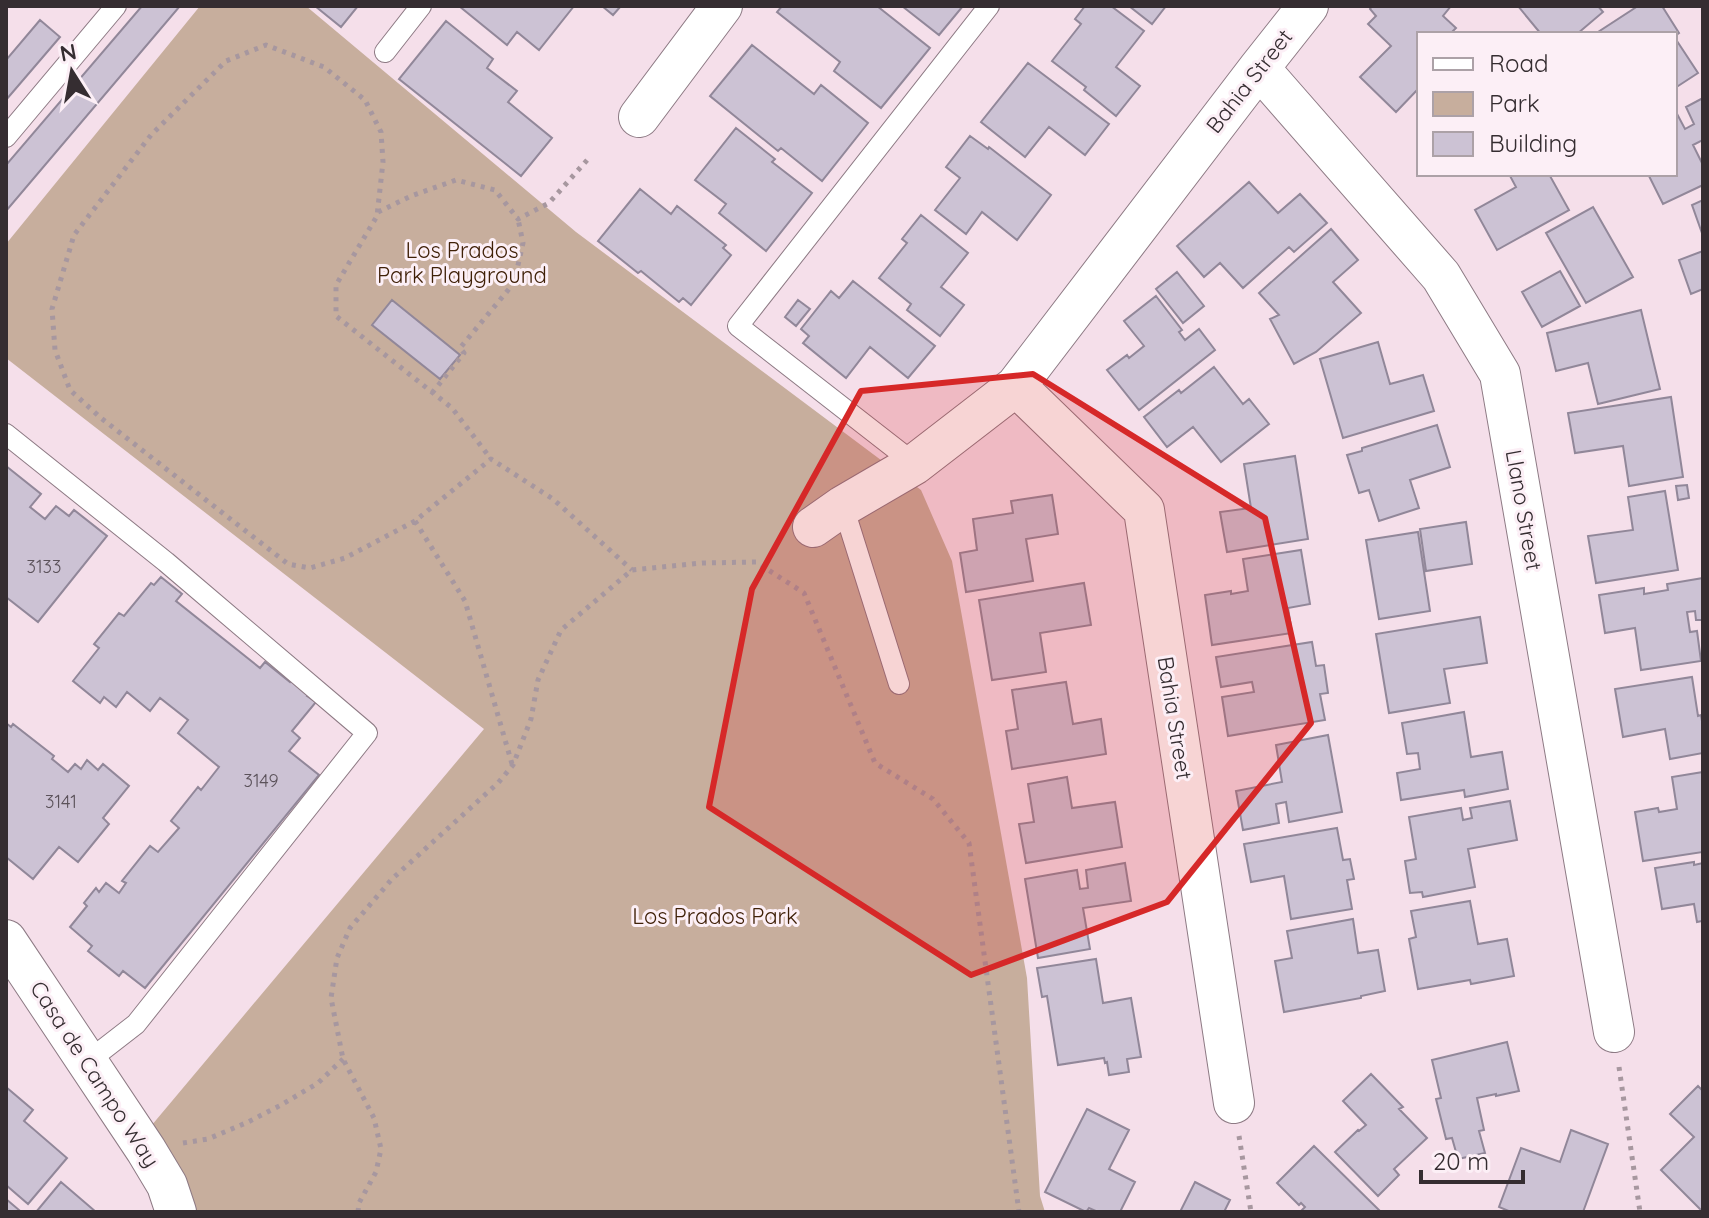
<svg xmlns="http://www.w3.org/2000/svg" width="1709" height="1218" font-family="Quicksand,sans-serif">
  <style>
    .green { fill: #c7ae9d }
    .building { fill: #ccc2d4; stroke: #918799; stroke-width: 2 }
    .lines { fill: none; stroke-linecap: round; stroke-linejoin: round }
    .lane-casing { stroke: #8d7a84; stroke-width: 22 }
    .street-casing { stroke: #8d7a84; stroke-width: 42 }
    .path { stroke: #a7979f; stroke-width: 5; stroke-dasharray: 4 6; stroke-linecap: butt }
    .lane { stroke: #fff; stroke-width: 20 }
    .street { stroke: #fff; stroke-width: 40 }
    .marked { fill: #d62828; fill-opacity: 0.2; stroke: #d62828; stroke-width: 6; stroke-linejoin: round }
    .labels { text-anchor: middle; stroke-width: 6; stroke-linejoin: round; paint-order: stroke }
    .number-label { font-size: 18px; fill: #5b525a }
    .street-label { font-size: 22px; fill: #352d31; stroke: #fceff6 }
    .park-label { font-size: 22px; fill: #3f2007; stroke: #fceff6 }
  </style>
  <rect width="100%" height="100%" fill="#f5dfea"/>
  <path class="green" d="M200,6H306L576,232L921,490L952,561L1027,978L1040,1196L1045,1212H181L141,1138L484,729L6,358V244Z"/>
  <path class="building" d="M142,6H180L6,211V165Z
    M315,6H358L341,27Z
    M459,6H574L539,50L517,32L507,45Z
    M602,6H621L613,15Z
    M782,6H877L930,48L881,108L834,71L840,62L777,12Z
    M902,6H963L939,35Z
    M1085,6H1111L1144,31L1116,67L1140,86L1116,116L1084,90L1086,87L1052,61L1081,24L1075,19Z
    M1129,6H1166L1152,24Z
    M1372,6H1451L1443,16L1456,28L1450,34H1419V88L1396,112L1360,77L1391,46L1368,24L1376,16L1370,9Z
    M1518,6H1598L1603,12L1577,34H1541Z
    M1638,6H1662L1679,33L1675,36V34H1595Z
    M40,20L60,37L6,100V60Z
    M446,21L493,59L487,68L517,91L508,102L552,138L521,176L399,79Z
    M1675,38L1698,73L1675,88Z
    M752,45L814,94L821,85L868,123L822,181L781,148L778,151L710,96Z
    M1028,63L1109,124L1085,155L1049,127L1025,157L981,122Z
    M1703,98V140L1693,145L1703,165V185L1663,204L1648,174H1675V113L1676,112L1685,129L1694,124L1686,107Z
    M736,128L775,159L772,162L812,193L766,251L719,213L726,204L695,180Z
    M970,136L988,149L989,147L1051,195L1017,240L982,212L966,234L935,210L960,178L946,167Z
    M1509,174H1554L1550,176L1569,210L1497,250L1475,210L1516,187Z
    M1249,182L1278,213L1300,194L1327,223L1294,252L1289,247L1243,288L1220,263L1204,277L1177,246Z
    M640,189L671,214L677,206L726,245L723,248L731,255L691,305L683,298L679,302L641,271L638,273L598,241Z
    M1703,200V236L1692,205Z
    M1593,207L1633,277L1586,303L1546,233Z
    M921,215L968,253L941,287L964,305L940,336L907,310L911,304L879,278L907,243L902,239Z
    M1331,229L1358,260L1333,282L1361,313L1316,352L1294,364L1270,319L1279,315L1259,293Z
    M1703,251V289L1691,294L1679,260Z
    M1560,271L1580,306L1542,327L1522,292Z
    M1177,272L1204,306L1183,323L1156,289Z
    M853,281L935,346L908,378L870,347L846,378L803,343L809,336L801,329L831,291L839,298Z
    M1156,296L1182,330L1179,332L1185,340L1199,329L1215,350L1139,410L1107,370L1127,355L1129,358L1144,346L1124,321Z
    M392,300L460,355L440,379L372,325Z
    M798,300L810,309L796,326L785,317Z
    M1641,310L1660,389L1598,404L1588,363L1556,371L1547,333Z
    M1378,342L1390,384L1423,375L1434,411L1343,438L1320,359Z
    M1214,367L1243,404L1249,399L1269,424L1221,462L1193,427L1167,447L1144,417L1179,390L1181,393Z
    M1671,397L1683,477L1629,486L1623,446L1575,453L1568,413Z
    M1437,425L1450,467L1410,480L1419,508L1379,521L1369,490L1359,493L1347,455L1362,451V448Z
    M1295,456L1308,539L1227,552L1220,512L1251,508L1244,464Z
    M6,466L41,494L30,507L45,519L56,506L69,516L74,510L107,536L38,622L6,597Z
    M1687,485L1689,498L1678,500L1676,486Z
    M1665,491L1678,570L1596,583L1588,536L1633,530L1628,497Z
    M1052,495L1058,534L1026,539L1033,581L966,592L960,553L977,550L973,519L1013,513L1011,501Z
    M1466,522L1472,564L1426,571L1420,529Z
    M1418,532L1430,611L1379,619L1366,540Z
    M1301,550L1310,604L1288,608L1292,633L1212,645L1205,595L1231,591V594L1248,591L1243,559Z
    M161,577L182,594L176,601L260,668L265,662L290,682L294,677L311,690L307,696L316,702L292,731L300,738L289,751L319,775L145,988L123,971L119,976L88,951L92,946L70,927L87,906L84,903L96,888L99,892L106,883L119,893L126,883L122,881L150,846L158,852L179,828L171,821L198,787L201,790L219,767L178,733L188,720L160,698L150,711L127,692L116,707L104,697L100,703L73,681L99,648L94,644L119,613L124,616L151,583L154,585Z
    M1703,578V620H1696L1695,611L1687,612L1690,632L1697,631L1701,661L1641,670L1635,628L1605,633L1599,595L1644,588V594L1668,590L1667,584Z
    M1084,583L1091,625L1040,633L1046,672L992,680L979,600Z
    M1480,617L1487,663L1444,669L1450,703L1389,713L1376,634Z
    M1312,642L1316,666L1324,665L1328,693L1320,694L1325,720L1228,736L1222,697L1254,692L1252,682L1221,687L1216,657Z
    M1692,677L1698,716L1701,715L1703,727V753L1670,759L1665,729L1623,737L1615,689Z
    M1066,682L1073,724L1101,719L1106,754L1012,769L1006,731L1018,729L1012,690Z
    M1464,712L1471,757L1502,752L1508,789L1465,797L1464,790L1401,800L1397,773L1420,769L1418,753L1407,754L1402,723Z
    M6,723L11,727L13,724L54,756L52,759L68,772L75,764L81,769L87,760L98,770L103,764L129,786L103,818L109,824L78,862L59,847L33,879L6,857Z
    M1328,735L1342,812L1289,822L1286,802L1276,804L1279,823L1243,830L1236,791L1282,782L1276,745Z
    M1703,772V852L1643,861L1635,812L1658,808L1659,812L1677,809L1672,777Z
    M1067,777L1072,808L1115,802L1122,847L1026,863L1019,824L1034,822L1028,784Z
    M1510,801L1517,840L1468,849L1475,887L1423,897L1422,892L1410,893L1405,861L1416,859L1409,817L1461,808L1463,820L1472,818L1470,808Z
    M1337,828L1343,860L1350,859L1354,879L1347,880L1352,909L1291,919L1284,876L1251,882L1244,844Z
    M1694,862V865L1703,863V929L1702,921L1697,922L1694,904L1662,909L1655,868Z
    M1125,863L1131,901L1083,908L1090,949L1038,958L1025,879L1077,870L1080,889L1088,888L1086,870Z
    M1470,901L1478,944L1507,939L1514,976L1471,984L1470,980L1418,989L1409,939L1416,937L1411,911Z
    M1353,919L1358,953L1378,950L1385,991L1361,996V998L1284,1012L1275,961L1292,958L1287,931Z
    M1096,959L1103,1003L1131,998L1141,1057L1127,1059L1129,1072L1109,1075L1107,1062L1105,1063L1104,1058L1058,1065L1047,996L1042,997L1037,968Z
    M1507,1042L1519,1091L1496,1096V1094L1477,1098L1484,1130L1479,1131L1485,1153L1458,1159L1452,1138L1446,1139L1436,1099L1441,1098L1432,1060Z
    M1371,1074L1403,1107L1399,1109L1427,1138L1394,1169L1399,1175L1378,1196L1335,1152L1358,1130L1359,1131L1366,1125L1343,1101Z
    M1698,1086L1703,1091V1212L1661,1170L1694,1137L1670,1114Z
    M6,1087L33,1110L24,1121L67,1158L28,1204L6,1185Z
    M1087,1109L1129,1130L1109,1169L1135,1182L1120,1212H1098L1089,1208L1086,1212L1045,1192Z
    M1571,1130L1608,1144L1583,1212H1511L1499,1207L1521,1148L1560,1162Z
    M1314,1146L1381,1212H1300L1305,1207L1301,1203L1299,1205L1277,1183Z
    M61,1182L96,1212H36Z
    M1195,1182L1230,1200L1224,1212H1180Z
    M6,1199L19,1210L17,1212H6Z"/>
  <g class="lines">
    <defs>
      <path id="lane" d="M385,52L421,6
        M6,137L116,6
        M6,434L166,562L367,733L136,1024L87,1062
        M915,464L738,326L989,6
        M843,506L899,684"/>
      <path id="street" d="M1259,68L1441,276L1500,374L1614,1032
        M639,117L722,6
        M1016,386L1144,510L1234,1103
        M813,527L843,506L915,464L1016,386L1259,68L1308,6
        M6,940L146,1150L167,1185L176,1212"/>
    </defs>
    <use href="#lane" class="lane-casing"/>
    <use href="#street" class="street-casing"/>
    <path class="path" d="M378,212L411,196L456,180L495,190L518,219L549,203L588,159
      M432,393L464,353L460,348L514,283L523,243L518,219
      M415,521L345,558L310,568L288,564L101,418L70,390L55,350L52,309L74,235L151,135L226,61L266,45L324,67L365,100L381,132L383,162L377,216L336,285V316L452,408L491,459
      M512,764L465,601L415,521L491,459L553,499L632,570
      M1619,1067L1640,1212
      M1239,1136L1251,1212
      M183,1143L208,1139L248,1122L281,1105L318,1083L343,1059
      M358,1212L359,1203L376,1172L381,1149L374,1118L343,1059L331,998L337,958L350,928L392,879L498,783L513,765L531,719L538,680L561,630L632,570L702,563L756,562L804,593L875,763L933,799L969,843L1019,1212"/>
    <use href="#lane" class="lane"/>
    <use href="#street" class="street"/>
  </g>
  <path class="marked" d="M1033,374L1265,518L1311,723L1167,902L971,975L709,807L752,589L861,391Z"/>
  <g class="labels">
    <g class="number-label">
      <text x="44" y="573">3133</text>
      <text x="261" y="787">3149</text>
      <text x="61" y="808">3141</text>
    </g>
    <g class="street-label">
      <text transform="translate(1249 81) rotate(-52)" y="8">Bahia Street</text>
      <text transform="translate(1524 510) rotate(80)" y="8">Llano Street</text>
      <text transform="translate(1175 718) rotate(81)" y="8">Bahia Street</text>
      <text transform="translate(95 1074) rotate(57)" y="8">Casa de Campo Way</text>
    </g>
    <g class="park-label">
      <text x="462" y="258">Los Prados<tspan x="462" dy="25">Park Playground</tspan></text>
      <text x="715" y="924">Los Prados Park</text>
    </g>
  </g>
  <rect width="1709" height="1218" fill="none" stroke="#352d31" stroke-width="16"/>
  <rect x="1417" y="32" width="260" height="144" fill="#fceff6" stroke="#aca1a7" stroke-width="2"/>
  <rect x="1433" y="58" width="40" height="12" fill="#ffffff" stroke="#aca1a7" stroke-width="2"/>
  <text x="1489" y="72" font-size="24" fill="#352d31">Road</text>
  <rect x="1433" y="92" width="40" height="24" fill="#c7ae9d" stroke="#aca1a7" stroke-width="2"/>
  <text x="1489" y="112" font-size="24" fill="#352d31">Park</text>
  <rect x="1433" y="132" width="40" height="24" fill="#ccc2d4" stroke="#aca1a7" stroke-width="2"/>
  <text x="1489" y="152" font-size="24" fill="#352d31">Building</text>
  <g transform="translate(72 72) rotate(349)" stroke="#fceff6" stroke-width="6" paint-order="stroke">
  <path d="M0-6L14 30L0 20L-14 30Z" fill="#352d31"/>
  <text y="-12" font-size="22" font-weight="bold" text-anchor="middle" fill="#352d31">N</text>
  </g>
  <path d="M1421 1170v12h102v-12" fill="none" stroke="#352d31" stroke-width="4"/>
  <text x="1433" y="1170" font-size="24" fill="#352d31" stroke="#fceff6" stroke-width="6" paint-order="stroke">20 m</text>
</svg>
